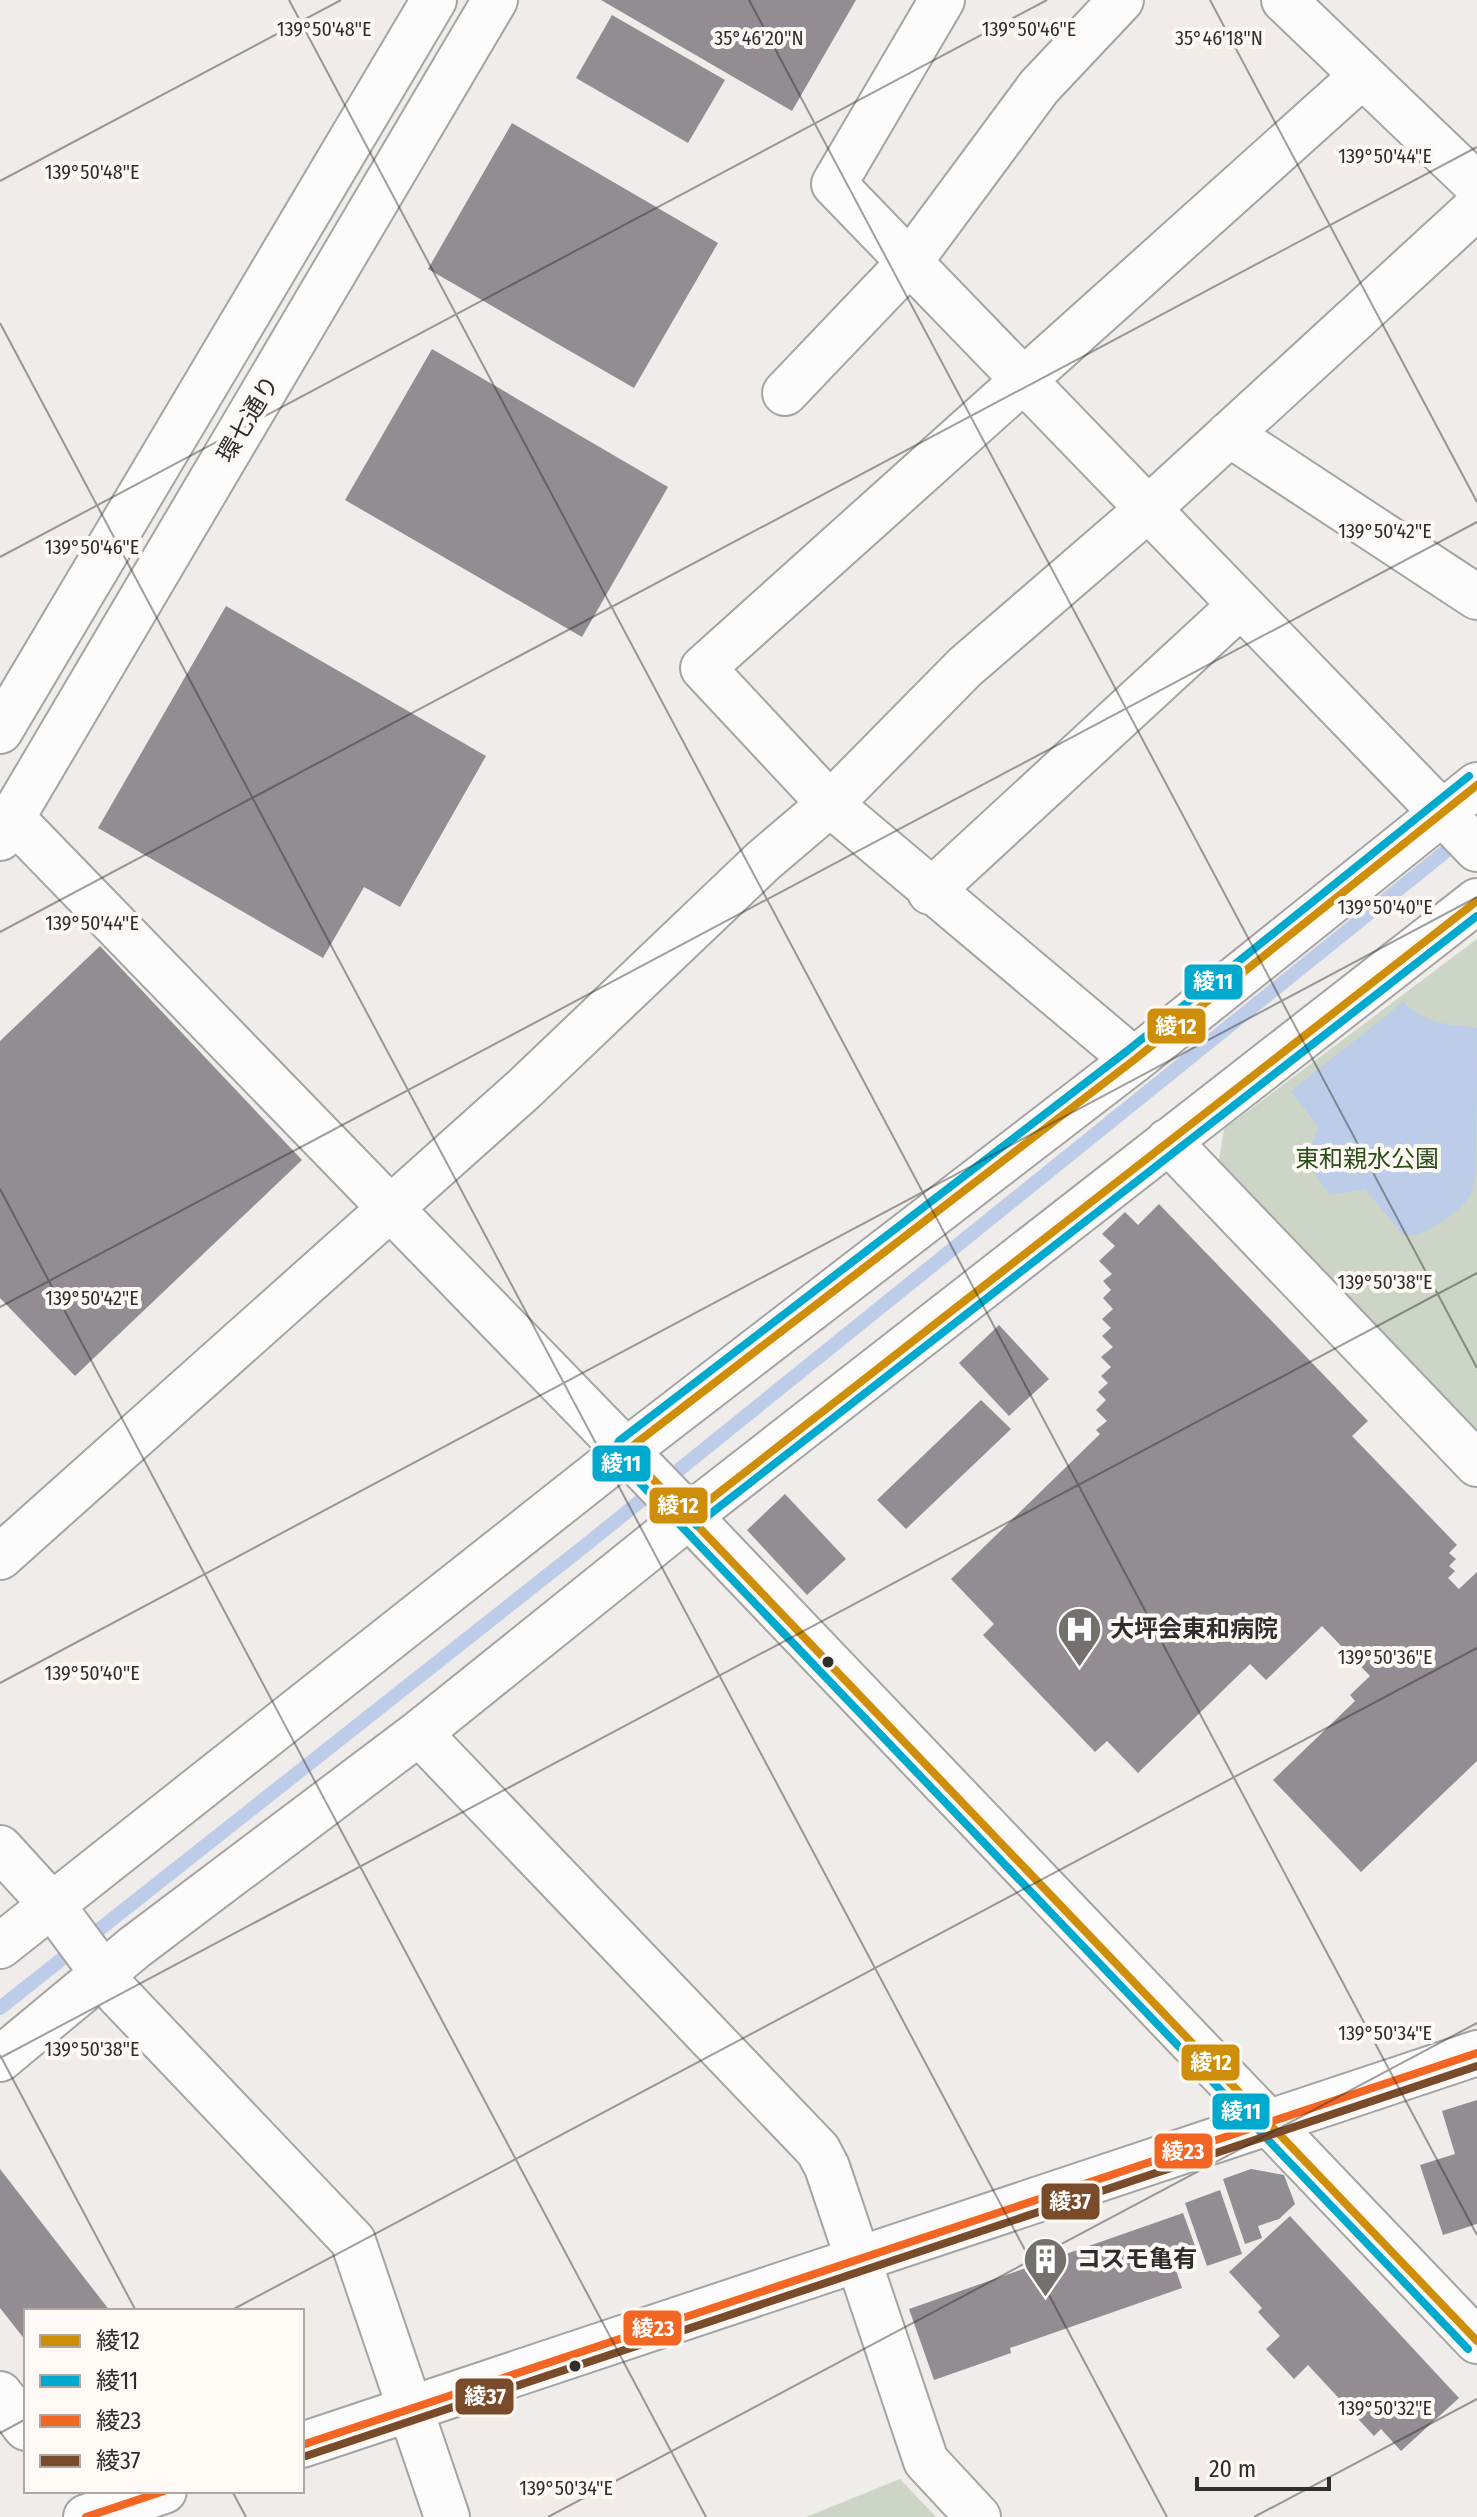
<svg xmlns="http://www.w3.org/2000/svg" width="1477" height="2517" font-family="'Fira Sans Condensed','Noto Sans JP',sans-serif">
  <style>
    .green { fill: #cdd5c6 }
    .water { fill: #bdcde9 }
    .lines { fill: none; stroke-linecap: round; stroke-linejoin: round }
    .stream { stroke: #bdcde9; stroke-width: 14 }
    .building { fill: #918d93 }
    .minor-casing { stroke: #a6a4a3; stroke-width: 48 }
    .major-casing { stroke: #a6a4a3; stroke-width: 48 }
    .minor { stroke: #fdfcfc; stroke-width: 44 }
    .major { stroke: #fdfcfc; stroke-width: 44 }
    .bus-1-casing { stroke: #fef9f4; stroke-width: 14 }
    .bus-2-casing { stroke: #fef9f4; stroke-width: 14 }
    .bus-3-casing { stroke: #fef9f4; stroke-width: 14 }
    .bus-4-casing { stroke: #fef9f4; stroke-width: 14 }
    .bus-1 { stroke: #cf8e09; stroke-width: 8 }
    .bus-2 { stroke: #00a9ce; stroke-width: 8 }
    .bus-3 { stroke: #f26522; stroke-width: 8 }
    .bus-4 { stroke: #7a4b2a; stroke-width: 8 }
    .ticks { fill: none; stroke: #302e2c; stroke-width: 2; stroke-opacity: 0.45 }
    .bus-dot { fill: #302e2c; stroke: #fef9f4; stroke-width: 3 }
    .labels { text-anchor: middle; stroke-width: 8; stroke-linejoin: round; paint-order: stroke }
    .street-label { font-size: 24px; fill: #302e2c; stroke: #fef9f4 }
    .park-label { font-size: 24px; fill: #294e17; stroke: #fef9f4 }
    .poi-label { font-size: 24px; font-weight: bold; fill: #302e2c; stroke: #fef9f4; text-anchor: start }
    .ticks-label { font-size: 20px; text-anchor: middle; fill: #302e2c; stroke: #fef9f4; stroke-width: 8; stroke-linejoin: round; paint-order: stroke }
    .line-badge { stroke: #fef9f4; stroke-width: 3 }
    .badge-label { font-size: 22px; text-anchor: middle; font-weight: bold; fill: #fff }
  </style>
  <rect width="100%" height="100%" fill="#efece9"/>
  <path class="green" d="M1477,939V1428L1474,1432L1219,1160L1224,1129Z
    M900,2479L936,2517H806Z"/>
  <path class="water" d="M1403,1002C1431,1026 1444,1023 1477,1028L1476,1174C1474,1180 1474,1187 1471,1193C1462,1212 1424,1237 1404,1236L1365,1189L1330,1195L1306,1162L1318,1127L1291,1091Z"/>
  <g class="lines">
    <path class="stream" d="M0,2008L592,1540L1461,839"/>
  </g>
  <path class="building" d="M601,0H856L792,111Z
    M612,15L725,80L688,143L576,78Z
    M512,123L718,243L634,388L428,269Z
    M432,349L668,487L582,637L345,500Z
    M226,606L486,756L400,907L364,887L323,958L98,828Z
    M100,946L302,1160L75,1376L0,1298V1041Z
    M1159,1204L1368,1421L1352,1436L1457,1545L1449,1553L1456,1559L1449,1566L1455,1571L1448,1578L1459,1589L1477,1572V1761L1361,1872L1273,1780L1355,1701L1350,1695L1370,1676L1322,1626L1266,1680L1250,1664L1138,1773L1107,1741L1095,1752L983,1635L994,1624L951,1579L1100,1434L1096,1430L1107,1421L1096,1410L1106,1400L1098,1392L1108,1383L1101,1376L1111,1367L1101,1357L1113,1347L1102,1336L1111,1328L1102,1319L1113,1309L1103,1298L1111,1290L1103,1281L1112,1274L1099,1261L1115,1246L1102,1234L1125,1212L1138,1225Z
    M999,1325L1049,1379L1009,1416L959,1363Z
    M981,1400L1011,1429L906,1529L877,1500Z
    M785,1494L846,1559L807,1595L747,1530Z
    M1477,2100V2224L1443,2235L1420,2165L1455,2154L1442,2111Z
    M0,2169L110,2311H26V2341L0,2308Z
    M1251,2169L1284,2175L1295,2204L1279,2219L1258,2226L1262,2238L1245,2244L1223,2179Z
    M1220,2190L1242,2254L1207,2266L1185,2203Z
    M1183,2213L1198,2254L1181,2260L1185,2270L1177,2273L1182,2288L1010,2348L1011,2353L934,2380L909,2309Z
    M1290,2216L1459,2398L1401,2451L1381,2429L1374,2436L1308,2365L1294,2379L1266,2349L1280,2336L1258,2312L1262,2308L1229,2272Z"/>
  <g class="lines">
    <defs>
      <path id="minor" d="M942,0L834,184L1477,849
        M1284,0L1477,185
        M785,393L908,264L1039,87L1121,0
        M1229,434L1477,597
        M12,818L689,1516L1477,2341
        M930,892L1241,605
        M1134,1060L830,804L703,668L1361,77
        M1168,1141L1477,1464
        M0,1557L524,1089L763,861L830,804L965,667L1148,509L1477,207
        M419,1733L818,2150L827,2167L926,2461L978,2517
        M0,1848L52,1905L118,1994L353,2241L447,2517
        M0,1946L626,1451L1134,1060L1477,785
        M0,2059L135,1947L419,1733L689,1516L1477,901
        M0,2394L26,2428
        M302,2445L1477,2053
        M86,2517L164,2491"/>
      <path id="major" d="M0,731L434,0
        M0,838L495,0"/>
    </defs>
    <use href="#minor" class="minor-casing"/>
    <use href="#major" class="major-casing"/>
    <use href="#minor" class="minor"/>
    <use href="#major" class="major"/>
    <defs>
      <path id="bus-1" d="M1477,785L1134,1060L626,1451L1477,2341
        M689,1516L1477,901"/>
      <path id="bus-2" d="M696,1525L1477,916
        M1468,2349L617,1459L614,1451L619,1441L1127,1051L1469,776"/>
      <path id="bus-3" d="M302,2445L1477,2053
        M86,2517L164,2491"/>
      <path id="bus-4" d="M306,2456L1477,2066"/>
    </defs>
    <use href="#bus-1" class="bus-1-casing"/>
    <use href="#bus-2" class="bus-2-casing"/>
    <use href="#bus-3" class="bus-3-casing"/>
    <use href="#bus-4" class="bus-4-casing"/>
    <use href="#bus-1" class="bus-1"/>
    <use href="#bus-2" class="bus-2"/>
    <use href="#bus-3" class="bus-3"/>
    <use href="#bus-4" class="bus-4"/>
  </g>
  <path class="ticks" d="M289,0L1477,2235M749,0L1477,1368M1210,0L1477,502M0,181L341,0M0,323L1167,2517M0,557L1047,0M0,932L1477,147M0,1189L706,2517M0,1307L1477,522M0,1683L1477,897M0,2055L136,2311M0,2058L1477,1273M230,2311L1477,1648M0,2433L26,2419M232,2491L246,2517M548,2517L1477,2023M1254,2517L1477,2399"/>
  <defs>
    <symbol id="hospital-pin" viewBox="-11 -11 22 30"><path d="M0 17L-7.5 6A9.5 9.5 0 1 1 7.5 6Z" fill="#73706e" stroke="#fef9f4"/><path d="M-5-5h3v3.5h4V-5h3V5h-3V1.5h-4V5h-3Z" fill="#fff"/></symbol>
    <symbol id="building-pin" viewBox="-11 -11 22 30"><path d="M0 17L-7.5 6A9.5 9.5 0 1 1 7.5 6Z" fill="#73706e" stroke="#fef9f4"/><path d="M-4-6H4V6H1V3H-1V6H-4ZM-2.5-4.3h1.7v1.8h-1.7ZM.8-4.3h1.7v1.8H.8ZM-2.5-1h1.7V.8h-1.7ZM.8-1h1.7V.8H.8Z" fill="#fff"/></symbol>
  </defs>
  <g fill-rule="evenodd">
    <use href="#hospital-pin" x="1054" y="1604" width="51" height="69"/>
    <use href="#building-pin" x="1020" y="2234" width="51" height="69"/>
  </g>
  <g class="bus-dot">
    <circle cx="828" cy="1662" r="7"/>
    <circle cx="575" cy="2366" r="7"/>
  </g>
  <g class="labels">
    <g class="street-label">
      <text transform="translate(248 419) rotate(-59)" y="8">環七通り</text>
    </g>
    <g class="park-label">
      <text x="1367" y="1167">東和親水公園</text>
    </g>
    <g class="poi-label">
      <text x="1110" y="1637">大坪会東和病院</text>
      <text x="1077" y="2267">コスモ亀有</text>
    </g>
  </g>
  <g class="ticks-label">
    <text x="324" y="36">139°50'48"E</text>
    <text x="1029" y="36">139°50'46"E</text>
    <text x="759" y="45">35°46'20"N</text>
    <text x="1219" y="45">35°46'18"N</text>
    <text x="1385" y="163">139°50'44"E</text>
    <text x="92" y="179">139°50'48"E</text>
    <text x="1385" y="538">139°50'42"E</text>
    <text x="92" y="554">139°50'46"E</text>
    <text x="1385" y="914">139°50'40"E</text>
    <text x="92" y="930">139°50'44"E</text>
    <text x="1385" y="1289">139°50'38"E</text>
    <text x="92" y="1305">139°50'42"E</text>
    <text x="1385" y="1664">139°50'36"E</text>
    <text x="92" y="1680">139°50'40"E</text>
    <text x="1385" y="2040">139°50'34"E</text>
    <text x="92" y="2056">139°50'38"E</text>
    <text x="1385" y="2415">139°50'32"E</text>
    <text x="566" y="2495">139°50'34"E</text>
  </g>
  <g class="line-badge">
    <rect x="1183" y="963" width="61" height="38" rx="8" fill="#00a9ce"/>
    <rect x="1146" y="1007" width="61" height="38" rx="8" fill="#cf8e09"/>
    <rect x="591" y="1444" width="61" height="39" rx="8" fill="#00a9ce"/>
    <rect x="648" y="1486" width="61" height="39" rx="8" fill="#cf8e09"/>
    <rect x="1180" y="2043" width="61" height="39" rx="8" fill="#cf8e09"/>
    <rect x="1211" y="2092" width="60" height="39" rx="8" fill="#00a9ce"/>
    <rect x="1153" y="2132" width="61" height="38" rx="8" fill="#f26522"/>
    <rect x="1040" y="2182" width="61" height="39" rx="8" fill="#7a4b2a"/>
    <rect x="622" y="2309" width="61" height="38" rx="8" fill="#f26522"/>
    <rect x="454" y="2377" width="61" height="39" rx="8" fill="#7a4b2a"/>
  </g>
  <g class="badge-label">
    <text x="1213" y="989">綾11</text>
    <text x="1176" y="1034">綾12</text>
    <text x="621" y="1471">綾11</text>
    <text x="678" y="1513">綾12</text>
    <text x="1211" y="2070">綾12</text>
    <text x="1241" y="2119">綾11</text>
    <text x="1183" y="2159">綾23</text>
    <text x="1070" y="2209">綾37</text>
    <text x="653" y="2336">綾23</text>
    <text x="485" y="2404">綾37</text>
  </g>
  <rect x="24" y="2309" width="280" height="184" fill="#fef9f4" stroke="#aca8a4" stroke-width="2"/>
  <rect x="40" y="2335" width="40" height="12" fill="#cf8e09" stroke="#aca8a4" stroke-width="2"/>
  <text x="96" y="2349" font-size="24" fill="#302e2c">綾12</text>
  <rect x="40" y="2375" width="40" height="12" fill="#00a9ce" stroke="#aca8a4" stroke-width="2"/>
  <text x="96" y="2389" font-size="24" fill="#302e2c">綾11</text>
  <rect x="40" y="2415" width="40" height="12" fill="#f26522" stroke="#aca8a4" stroke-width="2"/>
  <text x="96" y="2429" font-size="24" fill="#302e2c">綾23</text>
  <rect x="40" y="2455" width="40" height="12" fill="#7a4b2a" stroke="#aca8a4" stroke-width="2"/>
  <text x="96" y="2469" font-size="24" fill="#302e2c">綾37</text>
  <path d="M1197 2477v12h132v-12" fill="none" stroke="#302e2c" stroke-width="4"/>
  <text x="1209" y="2477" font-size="24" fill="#302e2c" stroke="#fef9f4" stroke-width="6" paint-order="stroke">20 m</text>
</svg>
